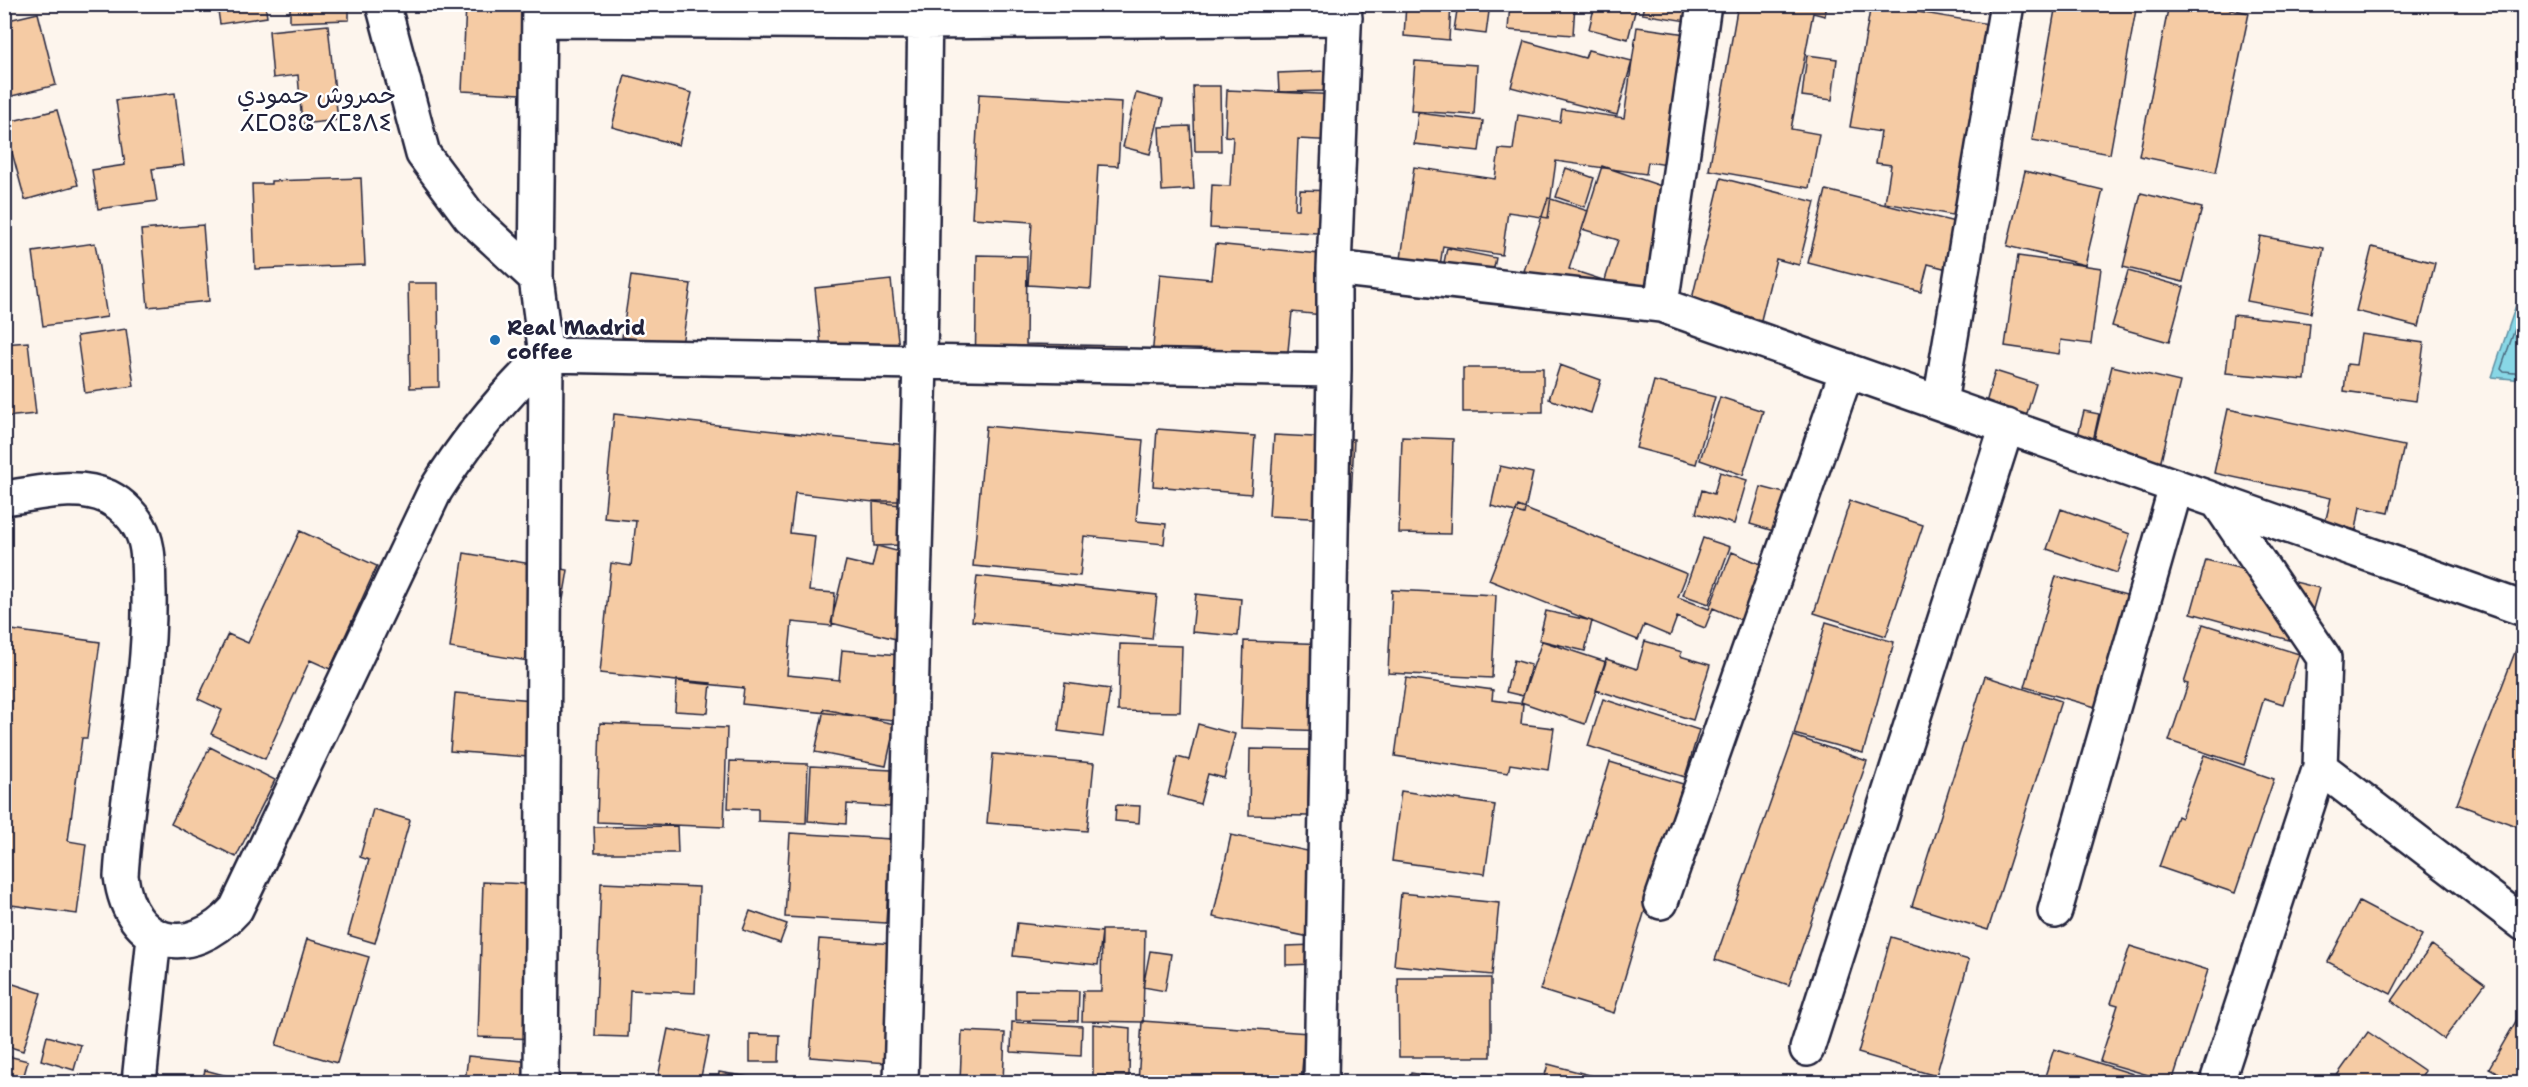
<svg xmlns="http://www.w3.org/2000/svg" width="2528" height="1087" font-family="'Shantell Sans','Playpen Sans Arabic','Noto Sans Tifinagh',sans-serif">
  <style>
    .water { fill: #88d7e6; stroke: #5f8fa2; stroke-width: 1.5 }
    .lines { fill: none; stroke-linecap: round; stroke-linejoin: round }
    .shore { stroke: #4b6a7f; stroke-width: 1.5 }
    .building { fill: #f5cba4; stroke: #22223b; stroke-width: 1.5 }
    .minor-casing { stroke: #22223b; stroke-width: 38 }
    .minor { stroke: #fff; stroke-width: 33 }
    .poi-dot { fill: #1f6fb2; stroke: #fff; stroke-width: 2 }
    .labels { text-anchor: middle; stroke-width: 5; stroke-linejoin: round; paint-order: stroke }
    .poi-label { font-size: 21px; font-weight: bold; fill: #22223b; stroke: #fff; text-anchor: start }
    .quarter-label { font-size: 24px; fill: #22223b; stroke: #fff }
  </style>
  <rect width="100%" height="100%" fill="#fdf5ed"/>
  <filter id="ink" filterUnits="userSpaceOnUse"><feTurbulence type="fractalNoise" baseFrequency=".0167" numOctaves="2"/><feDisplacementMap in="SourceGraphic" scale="12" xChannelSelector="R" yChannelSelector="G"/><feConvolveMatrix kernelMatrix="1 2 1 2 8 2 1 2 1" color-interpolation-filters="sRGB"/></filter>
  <g filter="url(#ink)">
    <path class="water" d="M2523,284V380L2492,377Z"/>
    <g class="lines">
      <path class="shore" d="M2524,303L2501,369L2504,372L2524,374"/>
    </g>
    <path class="building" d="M217,4H265L267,17L220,24Z
      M290,4H349V20L290,22Z
      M466,4H545L541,95L462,91Z
      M1406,4H1451L1449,40L1404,36Z
      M1458,4H1490L1486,34L1454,30Z
      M1510,4H1575L1573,35L1508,30Z
      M1595,4H1637L1628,39L1589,29Z
      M1644,4H1702L1699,23L1642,14Z
      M1738,4H1827L1825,16L1813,13L1791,129L1819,134L1809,188L1709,170Z
      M1871,4L1995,25L1963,217L1885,203L1891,165L1876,163L1881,132L1850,127Z
      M2056,4H2137L2110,154L2032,140Z
      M2169,4H2207L2249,13L2216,172L2139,156Z
      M38,13L56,85L4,98V21Z
      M328,25L338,120L302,124L298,75L273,78L269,31Z
      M1637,27L1693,35L1674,166L1648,162L1646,174L1556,161L1548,218L1508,212L1502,255L1443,246L1438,279L1399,273L1414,167L1495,179L1499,149L1513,150L1518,115L1560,122L1562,109L1624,118Z
      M1524,41L1585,58L1588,50L1632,61L1617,115L1511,87Z
      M1807,55L1837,59L1832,100L1802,96Z
      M1415,61L1477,65L1474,115L1411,111Z
      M1327,71L1328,91L1279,92L1278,73Z
      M625,75L692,93L679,145L612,127Z
      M1193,86H1220L1221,151H1195Z
      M1227,90L1341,95L1339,141L1298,139L1295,209H1299L1300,190L1341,191L1339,234L1210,228L1212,185L1230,186L1233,137L1225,136Z
      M175,93L184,165L152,169L157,201L98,209L92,170L125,165L116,100Z
      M1136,93L1163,100L1150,154L1123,147Z
      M979,94L1122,102L1118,166L1098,165L1091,289L1028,285L1032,222L972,218Z
      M57,110L78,185L25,200L4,123Z
      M1418,113L1483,121L1479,151L1414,144Z
      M1190,126L1194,189L1162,191L1159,127Z
      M1602,166L1673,190L1652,308L1601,292L1618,240L1582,229Z
      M1566,168L1594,178L1585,207L1556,197Z
      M2025,171L2103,190L2085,265L2007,246Z
      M361,178L365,265L255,269L252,184H271V181Z
      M1721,178L1815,202L1799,265L1776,259L1761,320L1691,303Z
      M1826,190L1963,224L1951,270L1928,264L1921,292L1808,263Z
      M2141,193L2202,208L2183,282L2123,267Z
      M1548,198L1588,211L1569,269L1606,281L1601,297L1524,271Z
      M203,225L209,301L148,307L141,230Z
      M2260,236L2324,248L2311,313L2247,301Z
      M95,243L107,317L43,326L33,252Z
      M1215,244L1340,256L1334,316L1292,312L1285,380L1151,367L1160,274L1211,279Z
      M2372,247L2435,263L2419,327L2356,311Z
      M1447,248L1496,258L1491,281L1442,272Z
      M977,255L1027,256L1026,344L1125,346V378L975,375Z
      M2018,256L2101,268L2091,344L2061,340L2059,354L2005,346Z
      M2128,271L2184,287L2169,342L2112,326Z
      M631,276L691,284L682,345L622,337Z
      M891,280L899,348L822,356L815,288Z
      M408,283H438L439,387L410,388Z
      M2233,315L2310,323L2305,380L2226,373Z
      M126,329L134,386L85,393L77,336Z
      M2361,334L2424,343L2416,401L2344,391L2347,364L2356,365Z
      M28,342L36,414L4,417V344Z
      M1560,365L1601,380L1591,413L1549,399Z
      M2112,366L2180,382L2160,465L2092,449Z
      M1463,368H1543V412H1463Z
      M1995,371L2036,384L2024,423L1984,410Z
      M1654,381L1715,397L1696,464L1636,448Z
      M1720,397L1763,411L1743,475L1700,460Z
      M2228,409L2404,446L2389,513L2360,507L2356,530L2325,523L2331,498L2214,473Z
      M2084,411L2099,414L2091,450L2075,447Z
      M614,414L906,445L900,505L795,493L790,533L815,536L809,591L835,593L832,626L792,622L787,675L839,680L842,650L900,655L893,720L742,704L744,688L600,673L611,563L631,566L636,521L604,518Z
      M986,426L1143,440L1136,521L1166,524L1164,544L1084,536L1080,576L973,566Z
      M1157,429L1255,436L1251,494L1153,486Z
      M1274,435L1354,439L1350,520L1269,516Z
      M1402,437L1453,439L1450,534L1399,533Z
      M1500,466L1533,473L1524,514L1491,506Z
      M1720,472L1747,480L1734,524L1696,513L1702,490L1714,494Z
      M1761,487L1788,494L1777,532L1750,524Z
      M873,501H901L902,545L874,546Z
      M1850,501L1923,525L1886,636L1814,613Z
      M1518,506L1687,574L1678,597L1709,609L1732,552L1763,565L1741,620L1713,608L1705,628L1677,617L1670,636L1644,625L1638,640L1489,580Z
      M2061,509L2130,534L2117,573L2047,549Z
      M300,531L377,566L330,669L310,660L265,759L211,734L222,710L198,699L228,634L248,643Z
      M1703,538L1730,547L1709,604L1683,595Z
      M877,546L916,556L896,639L831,623L846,561L872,567Z
      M464,553L568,570L552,665L450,648Z
      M2206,560L2319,588L2303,644L2191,613Z
      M977,576L1157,595L1152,639L972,621Z
      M2056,576L2130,596L2099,708L2025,687Z
      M1392,590L1496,595L1492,678L1388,673Z
      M1196,594L1241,599L1238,636L1192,632Z
      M1546,611L1592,621L1585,651L1539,640Z
      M1826,622L1894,642L1863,753L1794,734Z
      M2203,624L2299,654L2283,704L2264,698L2244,765L2169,741L2188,684L2184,683Z
      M4,629L100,642L87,738H82L68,841L86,844L77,914L4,904Z
      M1244,641L1331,644L1327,731L1241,728Z
      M1542,641L1606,662L1585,724L1521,702Z
      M1645,641L1682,652L1680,656L1710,665L1693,720L1596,690L1606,659L1637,669Z
      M1120,644L1182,646L1180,712L1118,711Z
      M2517,647L2524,649V829L2457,804Z
      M1514,660L1531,665L1523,696L1506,692Z
      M1985,676L2061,701L1988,930L1912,906Z
      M1406,678L1493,690L1492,700L1523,704L1521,724L1554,728L1548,770L1510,764L1508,773L1395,756Z
      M677,680L711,683L708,713L675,711Z
      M1065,683L1110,689L1103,737L1058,731Z
      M455,693L533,700L528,757L450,751Z
      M1603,699L1699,730L1685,777L1588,746Z
      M824,709L895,724L886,766L815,752Z
      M600,723L727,728L724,827L597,822Z
      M1198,724L1235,734L1224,778L1208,774L1200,804L1168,795L1177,757L1189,760Z
      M1794,736L1867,761L1789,985L1715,960Z
      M210,747L275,780L236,857L171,824Z
      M1250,749L1309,750L1308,816L1249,815Z
      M993,754L1094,763L1087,831L987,823Z
      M2204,755L2274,779L2235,893L2159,867L2177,816L2181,818Z
      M730,761L808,764L806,823L758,821V809L728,808Z
      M1610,762L1683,784L1614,1013L1540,990Z
      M811,766L892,770L890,807L847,804L846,824L808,821Z
      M1401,791L1495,805L1485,874L1392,861Z
      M1116,805L1140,806L1139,823L1115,821Z
      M373,809L410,820L375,943L348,935L369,860L360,857Z
      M677,826L678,853H595L594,827Z
      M790,833L891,839L886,923L785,917Z
      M1231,835L1341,858L1324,940L1213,917Z
      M483,882L548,885L542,1039L478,1037Z
      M601,883L699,887L695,993L630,990L628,1037L595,1036Z
      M1401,893L1499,903L1492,975L1394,965Z
      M2359,902L2422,935L2391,994L2328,962Z
      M750,911L787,924L780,943L743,930Z
      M1017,923L1102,932L1098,965L1013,956Z
      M1102,930H1145L1143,1022L1082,1021L1083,991H1101Z
      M1891,937L1969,960L1936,1076L1858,1053Z
      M307,939L369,957L337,1063L276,1045Z
      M819,939L895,944L887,1063L810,1057Z
      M1315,945L1316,964L1286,965V946Z
      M2432,945L2485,984L2444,1039L2392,1001Z
      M2130,946L2208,970L2172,1082L2100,1061L2118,1005L2111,1003Z
      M1150,951L1171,954L1165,991L1143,987Z
      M1398,978H1491V1057H1399Z
      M4,981L41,993L23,1051L4,1045Z
      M1016,990L1079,991L1078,1021L1016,1020Z
      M2523,1009L2524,1082H2515L2489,1068Z
      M1142,1021L1323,1034L1322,1060L1303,1058L1301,1082H1138Z
      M1012,1022L1082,1026L1081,1056L1011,1052Z
      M1093,1024L1130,1028L1129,1076H1093Z
      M668,1029L709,1037L700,1082H657Z
      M962,1031L1005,1033L1003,1082H960Z
      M2368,1032L2425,1071L2417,1082L2333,1081Z
      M750,1034L780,1035L779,1062H750Z
      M47,1036L81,1045L74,1070L41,1060Z
      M2054,1049L2133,1074L2130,1082H2043Z
      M4,1055L28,1061L22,1082H4Z
      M468,1056L546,1063L544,1082H465Z
      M1548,1064L1616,1082H1543Z
      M205,1070L250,1082H202Z
      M719,1072L779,1082H718Z
      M1411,1073L1466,1082H1409Z"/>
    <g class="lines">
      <defs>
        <path id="minor" d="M383,4L423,154L470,217L536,278
          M539,4L536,278L546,355L541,1082
          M539,20L925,22L1345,18
          M1334,268L1345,4
          M1661,305L1704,4
          M1940,402L2007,4
          M4,498C37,494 76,482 108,497C122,504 135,517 142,532C150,550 148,572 149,591C151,687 127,780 121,876C130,948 190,961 236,909L435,491C467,440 503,396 546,355L1334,370V268L1661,305L2524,609
          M2320,767L2524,924
          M1661,902L1847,370
          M2055,911L2176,487
          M1807,1049L2007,426
          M139,1082L154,937
          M901,1082L920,362L925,4
          M1321,1082L1334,370
          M2217,1082L2320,767L2324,658L2218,502"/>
      </defs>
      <use href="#minor" class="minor-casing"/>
      <use href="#minor" class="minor"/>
    </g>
  </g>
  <circle class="poi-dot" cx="495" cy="340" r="6"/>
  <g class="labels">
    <g class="poi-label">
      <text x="507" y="335">Real Madrid<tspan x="507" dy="24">coffee</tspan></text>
    </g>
    <g class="quarter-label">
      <text x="316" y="103">حمروش حمودي<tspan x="316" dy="28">ⵃⵎⵔⵓⵛ ⵃⵎⵓⴷⵉ</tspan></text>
    </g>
  </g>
  <rect width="2528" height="1087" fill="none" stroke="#fff" stroke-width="24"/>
  <rect x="12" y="12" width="2504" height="1063" fill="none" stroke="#22223b" stroke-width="2" filter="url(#ink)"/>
</svg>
